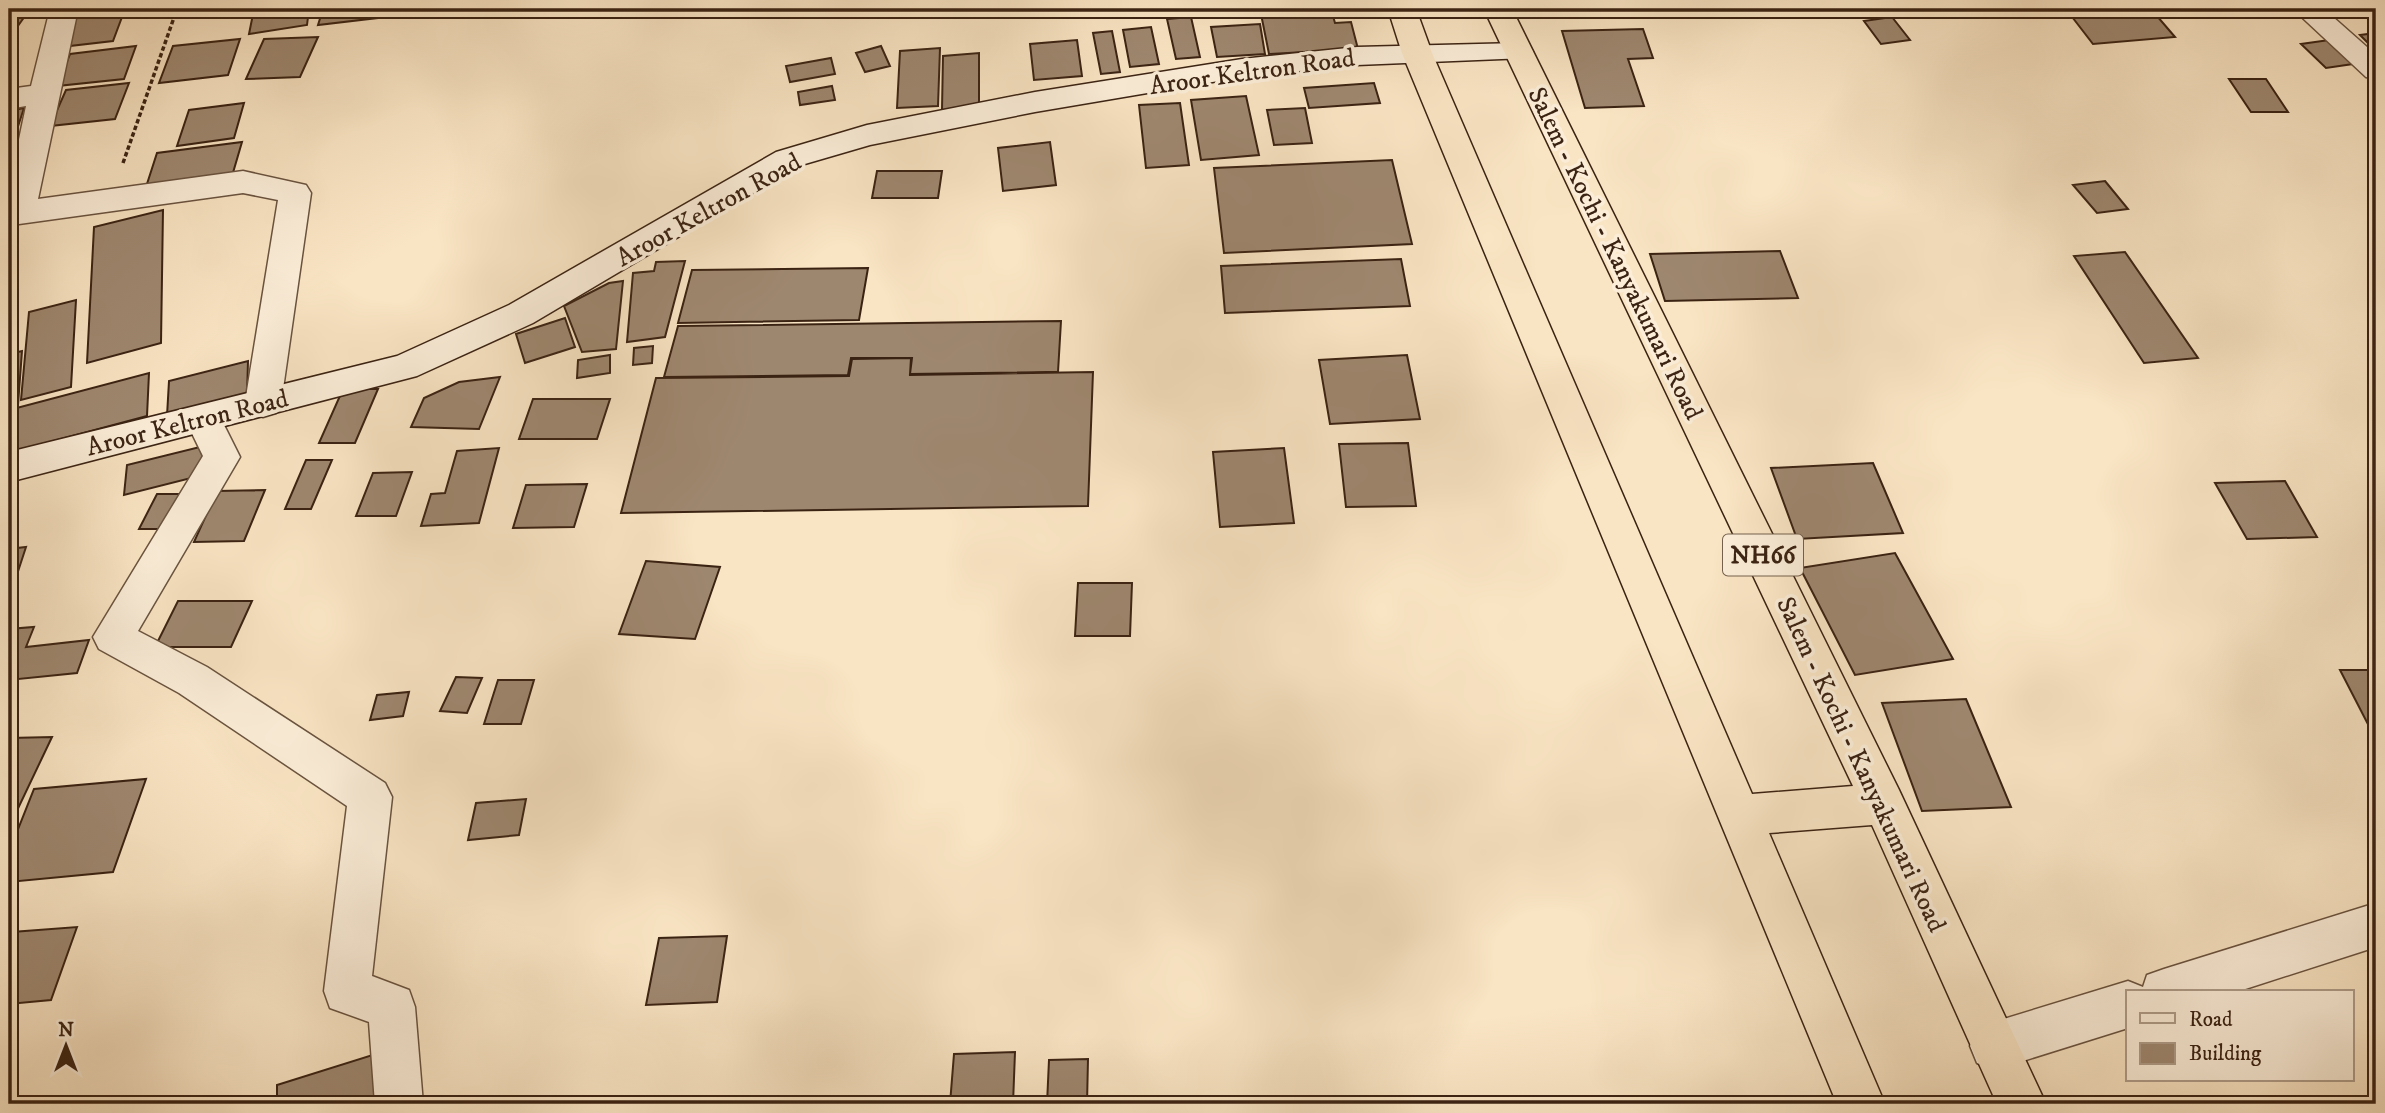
<svg xmlns="http://www.w3.org/2000/svg" width="2385" height="1113" font-family="'IM FELL DW Pica',serif">
  <style>
    .building { fill: #9e876f; stroke: #3b2313; stroke-width: 2 }
    .lines { fill: none; stroke-linecap: round; stroke-linejoin: round }
    .street-casing { stroke: #6a533f; stroke-width: 3 }
    .secondary-casing { stroke: #3b2313; stroke-width: 3 }
    .highway-casing { stroke: #3b2313; stroke-width: 3 }
    .path { stroke: #3b2313; stroke-width: 3.5; stroke-dasharray: 4.5 2.5; stroke-linecap: butt }
    .street { fill: #fbedd8; fill-rule: evenodd }
    .secondary { fill: #fbedd8; fill-rule: evenodd }
    .highway { fill: #f9e4c3; fill-rule: evenodd }
    .labels { text-anchor: middle; stroke-width: 7; stroke-linejoin: round; paint-order: stroke }
    .shield { fill: #fbedd8; stroke: #75604e; stroke-width: 2 }
    .shield-label { font-size: 24px; font-weight: bold; fill: #3b2313 }
    .street-label { font-size: 26px; fill: #3b2313; stroke: #fbedd8 }
  </style>
  <rect width="100%" height="100%" fill="#f9e4c3"/>
  <filter id="stains"><feTurbulence type="fractalNoise" baseFrequency=".00286" numOctaves="4"/><feColorMatrix values="0 0 0 0 .2 0 0 0 0 .09 0 0 0 0 .02 0 0 0 .5 -.17"/></filter>
  <radialGradient id="worn" r=".72"><stop offset=".6" stop-color="#630" stop-opacity="0"/><stop offset="1" stop-color="#630" stop-opacity=".3"/></radialGradient>
  <path class="building" d="M9,9H30L15,30H9Z
    M106,9H125L113,41L61,47L76,13Z
    M254,9H309L307,25L249,34Z
    M323,9H387L386,17L318,25Z
    M1260,9H1331L1335,23L1351,22L1358,49L1269,54Z
    M2066,9H2151L2175,37L2093,44Z
    M1191,17L1200,57L1176,59L1167,19Z
    M1892,17L1910,40L1881,44L1864,21Z
    M1260,24L1265,54L1217,57L1211,27Z
    M1151,27L1159,64L1130,67L1123,30Z
    M1643,29L1653,58L1628,59L1644,106L1585,108L1562,31Z
    M1112,31L1120,72L1101,74L1093,33Z
    M2376,33V51L2360,35Z
    M318,37L300,77L246,79L264,39Z
    M240,39L228,75L159,83L173,46Z
    M1077,40L1082,76L1034,80L1030,44Z
    M2329,40L2353,64L2326,68L2301,44Z
    M136,46L124,79L57,86L70,54Z
    M881,46L890,66L865,72L856,53Z
    M940,48L938,106L897,108L900,51Z
    M979,53V108L942,110L943,56Z
    M831,58L835,74L790,82L786,66Z
    M2229,79H2266L2288,112H2251Z
    M129,83L115,119L50,126L66,90Z
    M1374,83L1380,103L1309,108L1304,88Z
    M832,86L835,100L800,105L798,92Z
    M1246,96L1259,155L1201,160L1191,100Z
    M244,103L234,138L177,146L189,110Z
    M1180,103L1189,165L1146,168L1139,105Z
    M24,108L9,154V111Z
    M1305,108L1312,143L1274,145L1267,110Z
    M242,142L232,176L146,187L157,153Z
    M1050,142L1056,185L1003,191L998,148Z
    M1392,160L1412,244L1224,253L1214,168Z
    M877,171H942L938,198H872Z
    M2105,181L2128,209L2097,213L2073,185Z
    M163,210L161,343L87,363L94,227Z
    M1780,251L1798,298L1665,301L1650,254Z
    M2125,252L2198,358L2144,363L2074,256Z
    M1401,259L1410,306L1225,313L1221,266Z
    M685,261L665,337L627,342L633,273L654,271L656,262Z
    M868,268L859,320L678,323L692,270Z
    M623,281L616,349L582,352L564,306L609,283Z
    M76,300L71,387L21,400L29,312Z
    M565,318L575,347L525,363L516,334Z
    M1061,321L1058,372L910,374L912,358H851L848,375L664,377L678,326Z
    M653,346L652,363L633,365L634,348Z
    M22,351L18,405L9,407V354Z
    M610,355V373L577,378L578,360Z
    M1407,355L1420,419L1330,424L1319,360Z
    M911,358L910,375L1093,372L1088,506L621,513L656,378L849,376L852,359Z
    M248,361L247,395L167,416L169,381Z
    M149,373L147,416L9,453V410Z
    M500,377L479,429L411,427L424,398L459,382Z
    M343,389H378L355,443H319Z
    M533,399H610L597,439H519Z
    M1408,443L1416,506L1346,507L1339,444Z
    M212,444L211,473L124,495L127,465Z
    M499,448L479,523L421,526L431,494L445,493L457,451Z
    M1284,448L1294,523L1220,527L1213,452Z
    M306,460H332L311,509H285Z
    M1873,463L1903,533L1797,539L1771,468Z
    M412,472L396,516H356L373,473Z
    M2285,481L2317,537L2247,539L2215,483Z
    M587,484L574,527L513,528L526,485Z
    M265,490L244,541L194,542L217,491Z
    M157,494H191L173,529H139Z
    M26,547L9,599V549Z
    M1895,553L1953,659L1855,675L1800,568Z
    M646,561L720,567L695,639L619,634Z
    M1078,583H1132L1130,636H1075Z
    M178,601H252L231,647H155Z
    M34,627L26,647L89,640L77,673L9,680V629Z
    M2340,670H2376V734H2373Z
    M456,677L482,678L467,713L440,711Z
    M498,680H534L521,724H484Z
    M409,692L403,716L370,720L377,695Z
    M1966,699L2011,807L1922,811L1882,703Z
    M52,737L13,819H9V738Z
    M146,779L113,872L9,882V852L34,789Z
    M526,799L519,835L468,840L476,803Z
    M77,927L51,1000L9,1004V941L12,932Z
    M727,936L717,1002L646,1005L659,938Z
    M382,1052L383,1104H277V1085Z
    M1015,1052L1013,1104H950L954,1054Z
    M1088,1059L1087,1104H1047L1049,1060Z
    M1227,1099V1104H1174V1100Z"/>
  <g class="lines">
    <defs>
      <path id="street" d="M50,9H78L38,199L243,171L306,185L311,193L281,403L276,413L263,417L250,413L245,403L278,200L243,193L19,224L9,221V187L26,106L9,109V89L31,86Z
        M2293,9H2324L2376,55V79L2366,77Z
        M203,405L216,409L240,457L138,631L207,667L385,783L392,797L372,976L409,990L415,1007L423,1104H375L369,1022L330,1008L324,991L347,806L179,693L99,649L93,637L203,456L185,419L190,409Z
        M2376,903V947L2236,992H2128V1028L1994,1070L1977,1063L1970,1046L1977,1029L1994,1022L2128,981L2143,987L2147,975L2164,969Z"/>
      <path id="secondary" d="M1519,43L1529,46L1533,52L1529,58L1357,65L1242,77L1035,112L870,145L798,166L533,323L417,376L9,482V452L397,356L509,305L776,152L867,125L1035,92L1242,59L1357,47Z"/>
      <path id="highway" d="M1388,9H1416L1432,53L1752,794L1853,786L1484,9H1512L1899,790L2046,1104H1997L1872,825L1769,833L1885,1104H1837L1402,53Z"/>
    </defs>
    <use href="#street" class="street-casing"/>
    <use href="#secondary" class="secondary-casing"/>
    <use href="#highway" class="highway-casing"/>
    <path class="path" d="M123,163L177,9"/>
    <use href="#street" class="street"/>
    <use href="#secondary" class="secondary"/>
    <use href="#highway" class="highway"/>
  </g>
  <g class="labels">
    <rect class="shield" x="1723" y="534.5" width="80" height="41" rx="5"/>
    <g class="shield-label">
      <text x="1763" y="563">NH66</text>
    </g>
    <g class="street-label">
      <text transform="translate(1252 71) rotate(-8)" y="9">Aroor Keltron Road</text>
      <text transform="translate(708 209) rotate(-29)" y="9">Aroor Keltron Road</text>
      <text transform="translate(1616 253) rotate(64)" y="9">Salem - Kochi - Kanyakumari Road</text>
      <text transform="translate(187 422) rotate(-14)" y="9">Aroor Keltron Road</text>
      <text transform="translate(1862 764) rotate(65)" y="9">Salem - Kochi - Kanyakumari Road</text>
    </g>
  </g>
  <rect width="2385" height="1113" fill="none" stroke="#f9e4c3" stroke-width="35"/>
  <rect x="10" y="10" width="2364" height="1092" fill="none" stroke="#3b2313" stroke-width="3.5"/>
  <rect x="18" y="18" width="2350" height="1078" fill="none" stroke="#3b2313" stroke-width="2"/>
  <rect x="2126" y="990" width="228" height="91" fill="#fbedd8" stroke="#ae9c89" stroke-width="2"/>
  <rect x="2140" y="1013" width="35" height="10" fill="#fbedd8" stroke="#ae9c89" stroke-width="2"/>
  <text x="2189" y="1026" font-size="21" fill="#3b2313">Road</text>
  <rect x="2140" y="1043" width="35" height="21" fill="#9e876f" stroke="#ae9c89" stroke-width="2"/>
  <text x="2189" y="1060" font-size="21" fill="#3b2313">Building</text>
  <g transform="translate(66 1046)" stroke="#fbedd8" stroke-width="5" paint-order="stroke">
  <path d="M0-5L12 26L0 18L-12 26Z" fill="#3b2313"/>
  <text y="-10" font-size="19" font-weight="bold" text-anchor="middle" fill="#3b2313">N</text>
  </g>
  <rect width="100%" height="100%" filter="url(#stains)"/>
  <rect width="100%" height="100%" fill="url(#worn)"/>
</svg>
